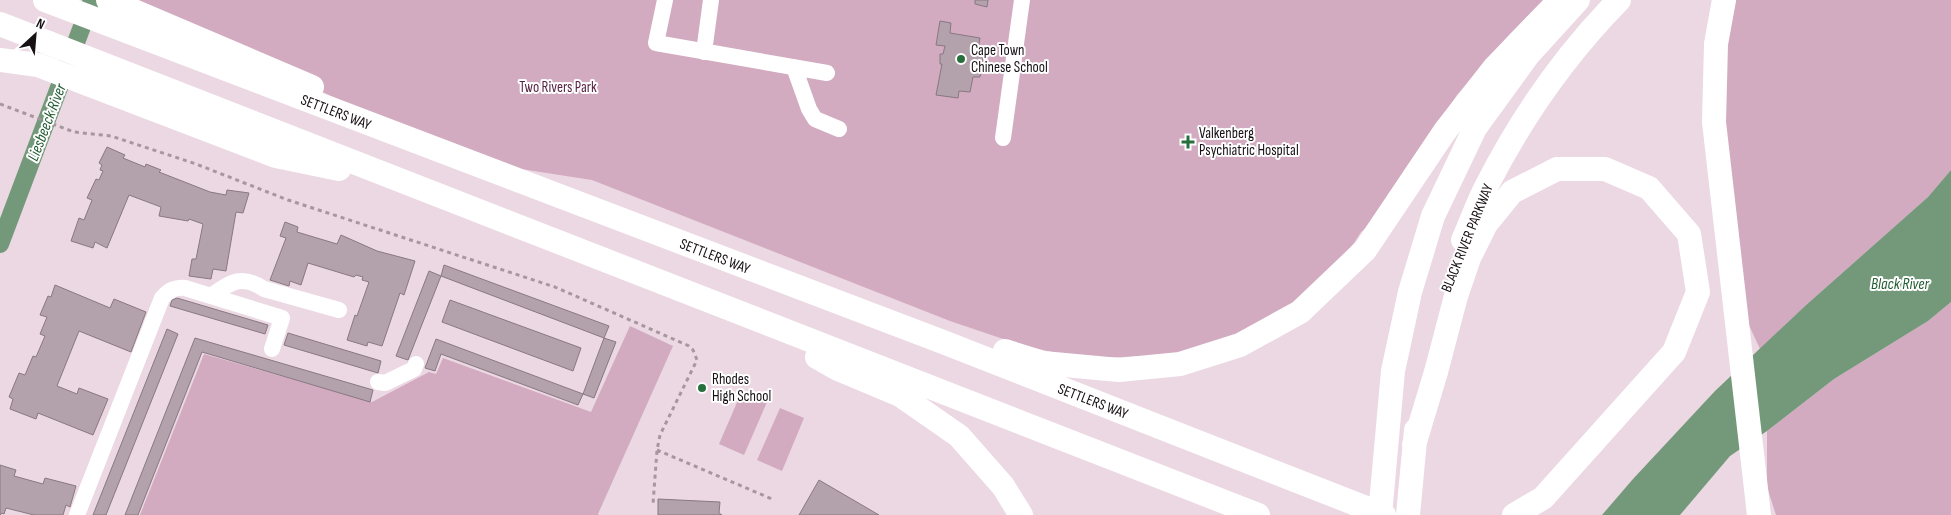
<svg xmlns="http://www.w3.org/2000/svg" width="1951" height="515" font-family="'Sofia Sans Condensed',sans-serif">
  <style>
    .green { fill: #d2abc0 }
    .water { fill: #73997a }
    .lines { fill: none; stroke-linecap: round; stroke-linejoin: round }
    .canal { stroke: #73997a; stroke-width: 18 }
    .building { fill: #b3a1ab; stroke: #897881 }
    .path { stroke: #a6979f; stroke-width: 3; stroke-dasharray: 4 4; stroke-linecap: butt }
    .minor { stroke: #fff; stroke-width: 16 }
    .highway { stroke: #fff; stroke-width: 24 }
    .poi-dot { fill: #276f3c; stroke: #fff; stroke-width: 2 }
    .labels { text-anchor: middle; stroke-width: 4; stroke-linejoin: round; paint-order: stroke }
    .poi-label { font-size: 15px; fill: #171014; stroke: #fff; text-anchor: start }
    .park-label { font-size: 15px; fill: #572244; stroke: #fff }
    .street-label { font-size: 15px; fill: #171014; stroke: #fff }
    .water-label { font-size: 16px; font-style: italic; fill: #225c32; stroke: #fff }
  </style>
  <rect width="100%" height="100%" fill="#ebd8e2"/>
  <path class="green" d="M108,0H1543L1507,37L1457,95L1367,227L1361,232L1354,243L1326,276L1304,296L1256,325L1229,337L1202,347L1170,355L1096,358L1057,353L1024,346L950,321L592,180L462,160L308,85Z
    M1735,0H1951V170L1928,197L1805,306L1760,349L1748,323L1725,136L1727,44Z
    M1951,302V515H1776L1767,487V431L1834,379L1928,321Z
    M630,326L673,346L598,514L599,515H140L204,354L372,402L429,372L436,374L443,358L591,412Z
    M742,391L767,402L744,455L719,444Z
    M780,408L804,418L782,471L757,460Z"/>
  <path class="water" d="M1951,170V302L1928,321L1834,379L1767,431L1730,456L1680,515H1602L1633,479L1715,391L1805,306L1928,197Z"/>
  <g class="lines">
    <path class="canal" d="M0,244L92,0"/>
  </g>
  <path class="building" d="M975,0H988L987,7L975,4Z
    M940,21L951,23L950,33L980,38L977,54L983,55L980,77H973L970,92L959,91L958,98L936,95L942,64H940V54H943L945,46L936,45Z
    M107,147L125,155L123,158L145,167L146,164L161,170L159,172L210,192L226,195L227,190L249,193L243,213L236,212L226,271L213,269L211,279L189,276L192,259H196L203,224L189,219L188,221L159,216L161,207L129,195L107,248L95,242L93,248L71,241L79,218L84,220L92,200L87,198L96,179L99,180L103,171L100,170L102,165L99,163Z
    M285,222L298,227L297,232L337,244L341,235L377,251L415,261L404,295L400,293L382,346L368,342L367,346L347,340L355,315L357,316L369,282L362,280L363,277L356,275L354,277L308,263L301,285L290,281L289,286L270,280L286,238L280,236Z
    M444,265L609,326L604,338L441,276Z
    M429,271L441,276L408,360L396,356Z
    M55,285L110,308L114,299L146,312L131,352L79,331L57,386L77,394L79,388L108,399L93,435L38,413L36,419L10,409L13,399L9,397L19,373L25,375L33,356L36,357L45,336L40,334L47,317L40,315L48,296L51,297Z
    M177,298L268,325L265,334L170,306L172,300Z
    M450,300L581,348L573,371L442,322Z
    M167,329L178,334L106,515H93Z
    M288,333L381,361L378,373L284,345Z
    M195,338L373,390L370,402L202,352L138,515H125Z
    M604,338L616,342L594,398L583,394Z
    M436,339L583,394L578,405L441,354L435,371L425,368Z
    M0,465L16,470L14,476L43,484L45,478L76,486L70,507L66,505L63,515H34L6,508L4,514L2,513L0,515Z
    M819,480L879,515H799Z
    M658,499L720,502L719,513L722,515H658Z"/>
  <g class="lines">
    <path class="path" d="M0,104L74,132L111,136L196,164L288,200L555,287L689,346L693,350L697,360L660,435L657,450L653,504
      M657,450L772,499"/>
    <path class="minor" d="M665,0L656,43L827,73
      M704,52L711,0
      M794,67L809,109L815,119L839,129
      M1003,138L1022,0
      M211,296C230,282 242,274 264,289L339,310
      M378,382L385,383L414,369L416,364
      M77,515L162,298C169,290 175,287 185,288L282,318L272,349"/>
    <path class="highway" d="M45,0L943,342L1384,515
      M108,0L312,87
      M1724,0L1716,44L1714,122L1759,515
      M0,24L1258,515
      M0,60L38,65L276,156L339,169
      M1463,240C1471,223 1477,204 1486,187C1521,118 1565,55 1619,0
      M1005,351L1043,363L1119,370L1180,364L1240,345L1300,312L1365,250L1445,131L1495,67L1560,0
      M817,357L838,369L900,395L959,436L1003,486L1021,515
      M1414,445L1436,372L1456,296L1469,258L1486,224L1512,192L1557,169H1605L1649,188L1689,234L1698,292L1674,352L1543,498L1514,515
      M1380,515L1393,371L1410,292L1433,216L1475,128L1528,55L1578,0
      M1408,515L1416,430"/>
  </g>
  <g class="poi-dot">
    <circle cx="961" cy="59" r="5"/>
    <path d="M1185.5 134.5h5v5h5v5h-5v5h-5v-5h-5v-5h5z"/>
    <circle cx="702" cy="388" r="5"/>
  </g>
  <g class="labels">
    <g class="poi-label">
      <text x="971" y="55">Cape Town<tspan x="971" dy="17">Chinese School</tspan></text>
      <text x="1199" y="138">Valkenberg<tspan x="1199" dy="17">Psychiatric Hospital</tspan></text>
      <text x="712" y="384">Rhodes<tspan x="712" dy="17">High School</tspan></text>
    </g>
    <g class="park-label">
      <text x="558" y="92">Two Rivers Park</text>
    </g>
    <g class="street-label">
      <text transform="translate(336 112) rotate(21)" y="5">SETTLERS WAY</text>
      <text transform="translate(1467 238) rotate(-68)" y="5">BLACK RIVER PARKWAY</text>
      <text transform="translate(715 256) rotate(21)" y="5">SETTLERS WAY</text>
      <text transform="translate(1093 401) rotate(21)" y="5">SETTLERS WAY</text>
    </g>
    <g class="water-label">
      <text transform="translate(46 122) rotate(-69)" y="6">Liesbeeck River</text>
      <text x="1900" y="289">Black River</text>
    </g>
  </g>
  <g transform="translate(35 35) rotate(26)" stroke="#ffffff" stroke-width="4" paint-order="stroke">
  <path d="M0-4L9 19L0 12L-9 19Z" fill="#171014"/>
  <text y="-8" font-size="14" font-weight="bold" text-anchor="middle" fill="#171014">N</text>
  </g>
</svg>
